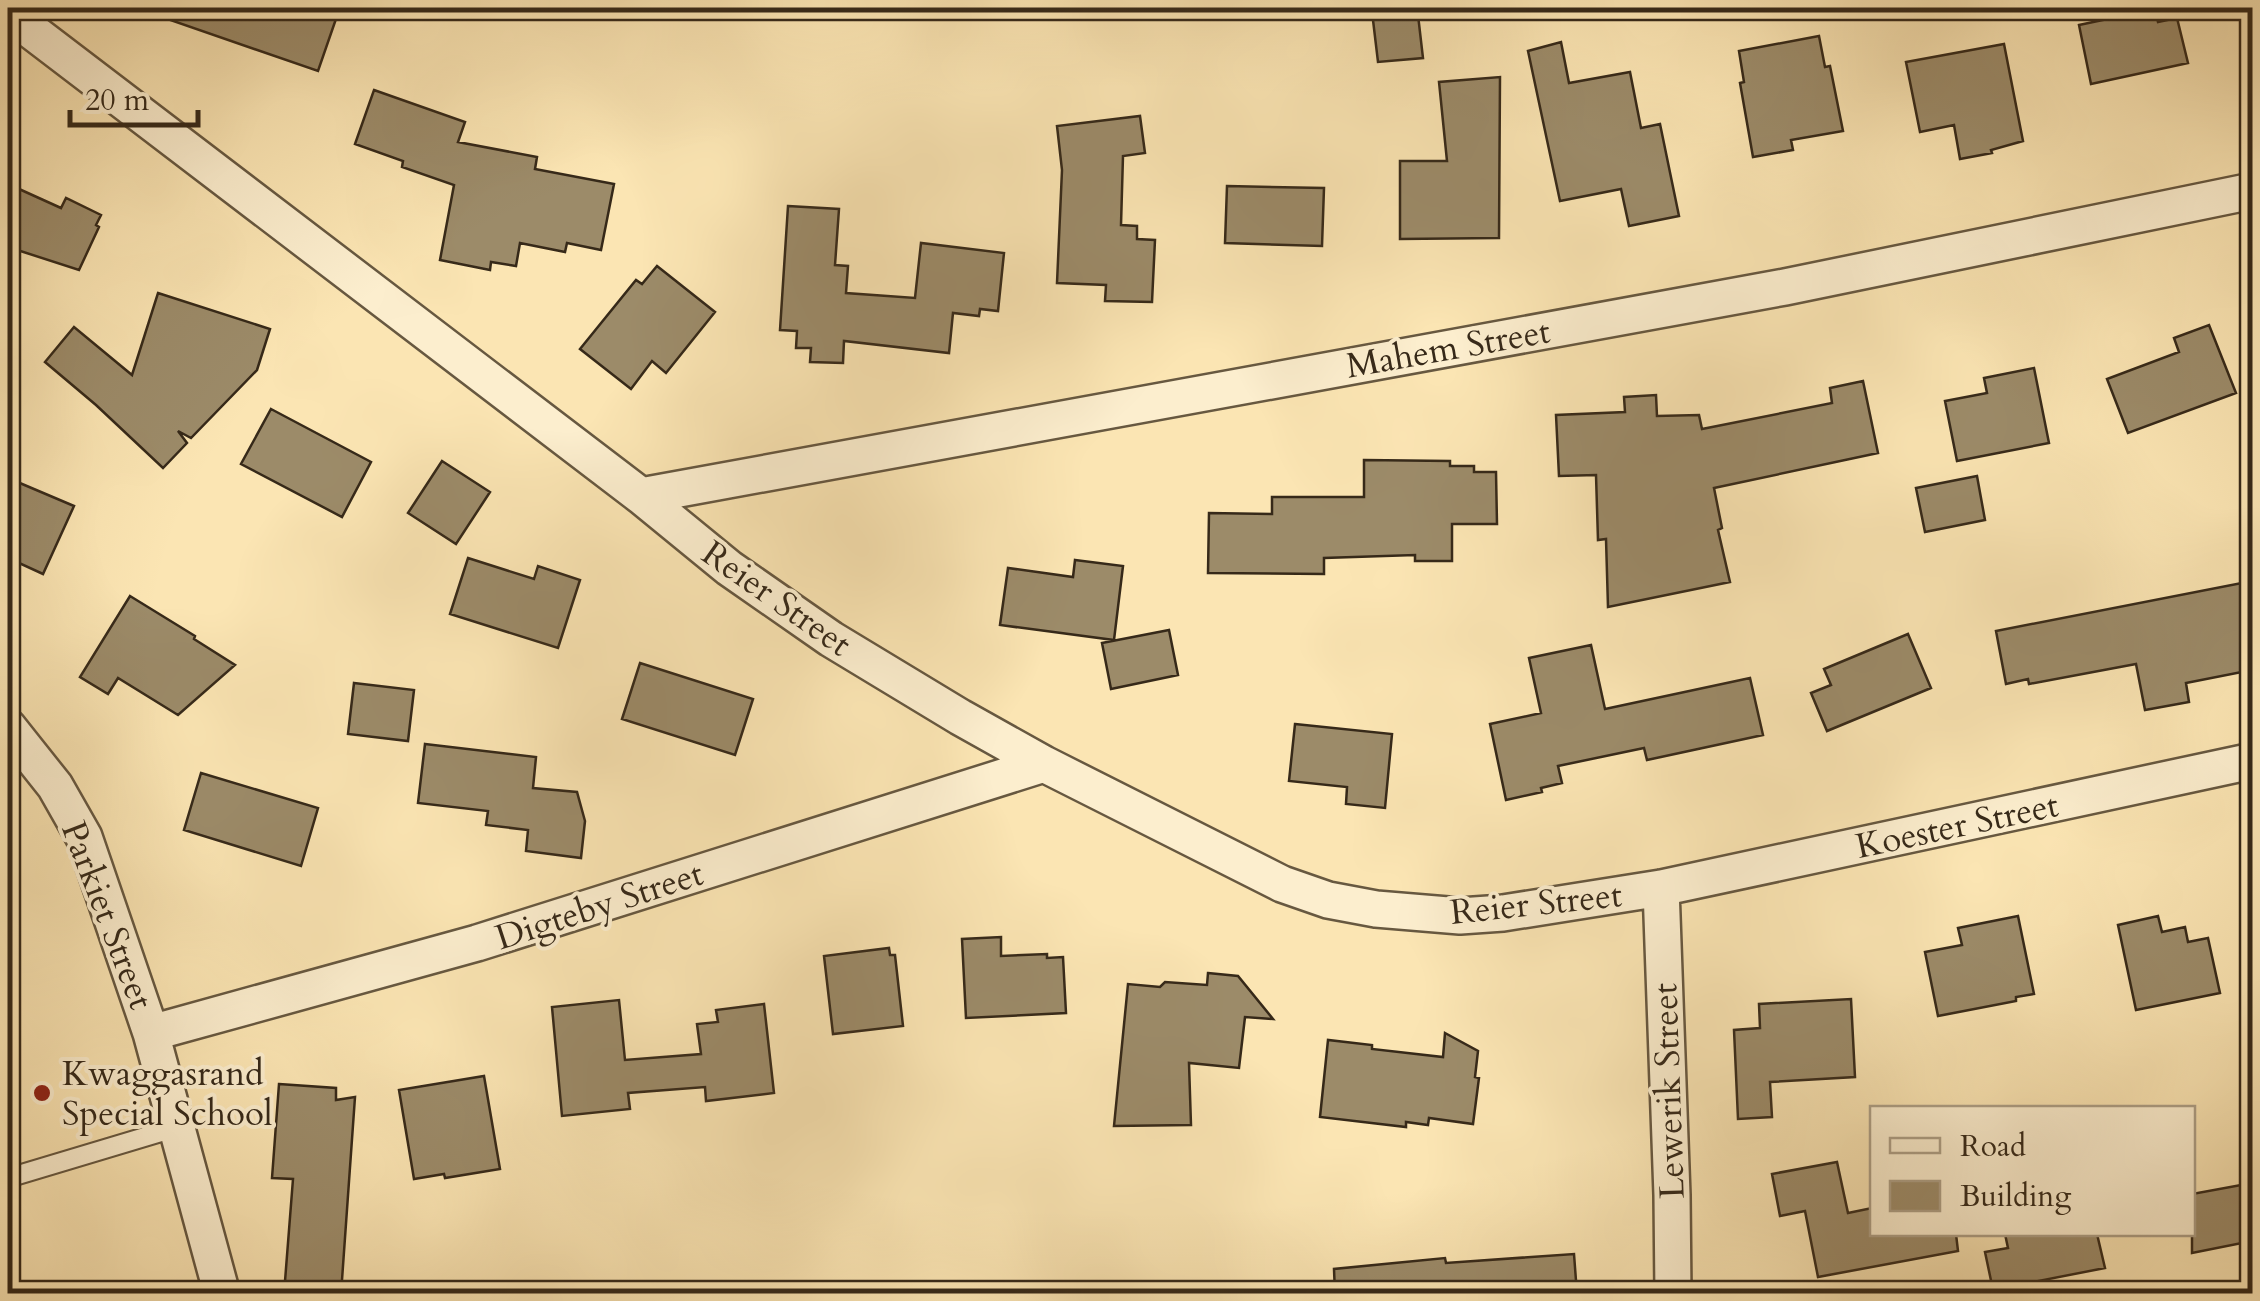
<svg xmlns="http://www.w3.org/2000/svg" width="2260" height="1301" font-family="Cardo,serif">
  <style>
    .building { fill: #9c8b69; stroke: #362919; stroke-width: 2.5 }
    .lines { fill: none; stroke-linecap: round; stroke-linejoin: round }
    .service-casing { stroke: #675840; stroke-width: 22 }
    .minor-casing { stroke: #675840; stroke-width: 40 }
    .service { stroke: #fceece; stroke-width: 18 }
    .minor { stroke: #fceece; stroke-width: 35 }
    .poi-dot { fill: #8f2418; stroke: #fceece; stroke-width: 4 }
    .labels { text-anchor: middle; stroke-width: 8; stroke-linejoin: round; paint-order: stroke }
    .street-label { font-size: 35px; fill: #362919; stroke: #fceece }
    .poi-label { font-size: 35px; fill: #362919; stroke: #fceece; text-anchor: start }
  </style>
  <rect width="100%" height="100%" fill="#fbe5b3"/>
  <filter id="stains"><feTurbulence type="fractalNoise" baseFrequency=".002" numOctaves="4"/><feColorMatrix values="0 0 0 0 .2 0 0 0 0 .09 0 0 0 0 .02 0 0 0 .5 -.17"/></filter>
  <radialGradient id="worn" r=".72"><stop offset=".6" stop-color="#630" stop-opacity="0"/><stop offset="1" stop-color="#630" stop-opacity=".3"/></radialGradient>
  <path class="building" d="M151,8H312L337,16L318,71L150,13Z
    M2155,9L2158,22L2177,18L2188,63L2091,84L2079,25Z
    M1418,15L1423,58L1378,62L1373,20Z
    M1819,36L1825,67L1830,66L1843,131L1791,140L1793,150L1753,157L1740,83L1744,82L1739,51Z
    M1561,42L1569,83L1630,72L1641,128L1660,124L1679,216L1629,226L1621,189L1560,201L1528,51Z
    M2004,44L2023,141L1991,150L1992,153L1960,159L1954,125L1920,132L1906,62Z
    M1500,77L1499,238L1400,239V161H1447L1439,82Z
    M374,90L465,122L458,142L537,157L535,169L614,184L601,250L567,243L565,252L520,243L516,266L491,262L490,270L440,260L454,185L402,167L403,161L355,144Z
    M1140,116L1145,153L1123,156L1121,225L1137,226V239L1155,240L1152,302L1105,301L1106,285L1057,283L1062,170L1057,126Z
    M8,184L61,208L66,198L101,215L96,225L99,227L79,270L8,247Z
    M1227,186L1324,188L1322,246L1225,243Z
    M788,206L839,209L835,265L848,266L846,293L915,298L921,243L1004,253L998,311L980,309L979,316L953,313L949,353L844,341L843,363L810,362L811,348H796L797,331L780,330Z
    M657,266L715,312L666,373L652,361L631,389L580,349L636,280L642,284Z
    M158,293L270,329L257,370L191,438L178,431L187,443L163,468L96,405L45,362L74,327L132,375Z
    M2209,325L2236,393L2128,433L2107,379L2179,352L2174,338Z
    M2034,368L2049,443L1957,461L1945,401L1987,393L1984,378Z
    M1863,381L1878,453L1714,488L1722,528L1718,530L1730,582L1608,607L1606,539L1598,540L1596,475L1559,476L1556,415L1625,412L1624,397L1656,395L1657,416L1699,415L1702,429L1832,403L1830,388Z
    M271,409L371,462L342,517L241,464Z
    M1364,460L1450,461V466H1474V472H1496L1497,524H1452V561H1415V555L1324,558V574L1208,573L1209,513L1272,514V497H1364Z
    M442,461L490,492L456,544L408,513Z
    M1977,476L1985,520L1925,532L1916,488Z
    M8,478L74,506L43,574L8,558Z
    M468,558L534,579L538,566L580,580L558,648L450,614Z
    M1075,560L1123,566L1114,640L1000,625L1008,568L1073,577Z
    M2252,581V670L2186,683L2189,702L2145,710L2136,664L2029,684L2028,679L2006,684L1996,631Z
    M130,596L195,636L194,639L235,665L178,715L118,678L108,694L80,677Z
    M1169,630L1178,675L1111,689L1102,643Z
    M1908,634L1931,688L1827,731L1811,693L1831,685L1824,669Z
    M1591,645L1605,709L1750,678L1763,735L1647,760L1644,748L1558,766L1562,783L1541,788L1542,792L1506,800L1490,724L1541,713L1529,658Z
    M640,663L753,699L735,755L622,719Z
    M354,683L414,690L408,741L348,734Z
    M1295,724L1392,734L1385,808L1346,804L1347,787L1289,781Z
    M425,744L536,757L533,788L577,792L585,821L581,858L526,851L528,830L486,825L488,811L418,803Z
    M201,773L318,808L301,866L184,830Z
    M2018,916L2034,994L2016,997V1001L1938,1016L1925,952L1962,945L1958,928Z
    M2158,916L2162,932L2185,927L2188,942L2208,938L2220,993L2136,1010L2118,925Z
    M1001,937V956L1047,954V958L1063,957L1066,1013L966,1018L962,939Z
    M889,948L890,955H895L903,1026L833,1034L824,956Z
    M1208,973L1238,976L1273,1019L1245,1017L1239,1068L1189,1063L1191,1125L1114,1126L1128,984L1160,987L1165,982L1207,985Z
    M1851,999L1855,1077L1770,1082L1772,1117L1738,1119L1734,1030L1760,1028L1759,1004Z
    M619,1000L625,1060L701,1054L697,1024L718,1022L716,1010L764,1004L774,1093L706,1101L705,1087L628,1093L630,1109L562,1116L552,1007Z
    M1445,1033L1478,1051L1475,1077L1479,1078L1473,1124L1429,1118L1428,1125L1406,1122V1127L1320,1117L1328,1040L1372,1045V1049L1443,1057Z
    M484,1076L500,1169L445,1178L444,1174L414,1179L399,1090Z
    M279,1084L336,1088V1100L355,1097L341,1294H284L293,1179L272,1178Z
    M1837,1162L1848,1213L1872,1208V1234H1956L1958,1251L1818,1277L1805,1211L1780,1216L1772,1174Z
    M2252,1183V1241L2192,1253V1194Z
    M2005,1234H2097L2105,1268L1993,1290L1985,1252L2008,1248Z
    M1574,1254L1577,1294H1335L1334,1269L1445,1258L1446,1263Z"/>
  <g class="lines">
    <defs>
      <path id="service" d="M8,1178L178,1127"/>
      <path id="minor" d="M8,13L641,496L729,568L831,639L960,717L1044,764L1282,884L1328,900L1376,909L1460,916L1503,913L1661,888L2252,761
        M641,496L1785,287L2252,191
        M8,727L55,786L84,837L151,1033L222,1294
        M1661,888L1672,1195L1673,1294
        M151,1033L477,943L1044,764"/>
    </defs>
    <use href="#service" class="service-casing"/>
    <use href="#minor" class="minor-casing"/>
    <use href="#service" class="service"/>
    <use href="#minor" class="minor"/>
  </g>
  <circle class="poi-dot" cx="42" cy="1093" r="10"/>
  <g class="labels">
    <g class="street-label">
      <text transform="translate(1448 348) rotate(-10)" y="12">Mahem Street</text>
      <text transform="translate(777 598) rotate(35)" y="12">Reier Street</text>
      <text transform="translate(1957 825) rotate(-12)" y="12">Koester Street</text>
      <text transform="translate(1536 903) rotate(-6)" y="12">Reier Street</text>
      <text transform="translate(599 905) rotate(-18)" y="12">Digteby Street</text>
      <text transform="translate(108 915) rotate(69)" y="12">Parkiet Street</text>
      <text transform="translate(1668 1091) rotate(-92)" y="12">Lewerik Street</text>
    </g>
    <g class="poi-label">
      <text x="62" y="1085">Kwaggasrand<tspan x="62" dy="40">Special School</tspan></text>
    </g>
  </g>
  <rect width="2260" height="1301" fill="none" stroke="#fbe5b3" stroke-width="40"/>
  <rect x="10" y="10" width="2240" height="1281" fill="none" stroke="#362919" stroke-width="5"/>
  <rect x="20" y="20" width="2220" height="1261" fill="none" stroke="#362919" stroke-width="2.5"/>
  <rect x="1870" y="1106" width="325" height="130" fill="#fceece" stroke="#ad9f86" stroke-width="2.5"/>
  <rect x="1890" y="1138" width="50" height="15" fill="#fceece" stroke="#ad9f86" stroke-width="2.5"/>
  <text x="1960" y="1156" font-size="30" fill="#362919">Road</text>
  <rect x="1890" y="1181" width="50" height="30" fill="#9c8b69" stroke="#ad9f86" stroke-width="2.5"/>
  <text x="1960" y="1206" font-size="30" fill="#362919">Building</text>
  <path d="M70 110v15h128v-15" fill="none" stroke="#362919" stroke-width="5"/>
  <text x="85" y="110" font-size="30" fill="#362919" stroke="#fceece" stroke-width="8" paint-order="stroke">20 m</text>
  <rect width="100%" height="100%" filter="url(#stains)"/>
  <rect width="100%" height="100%" fill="url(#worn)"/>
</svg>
